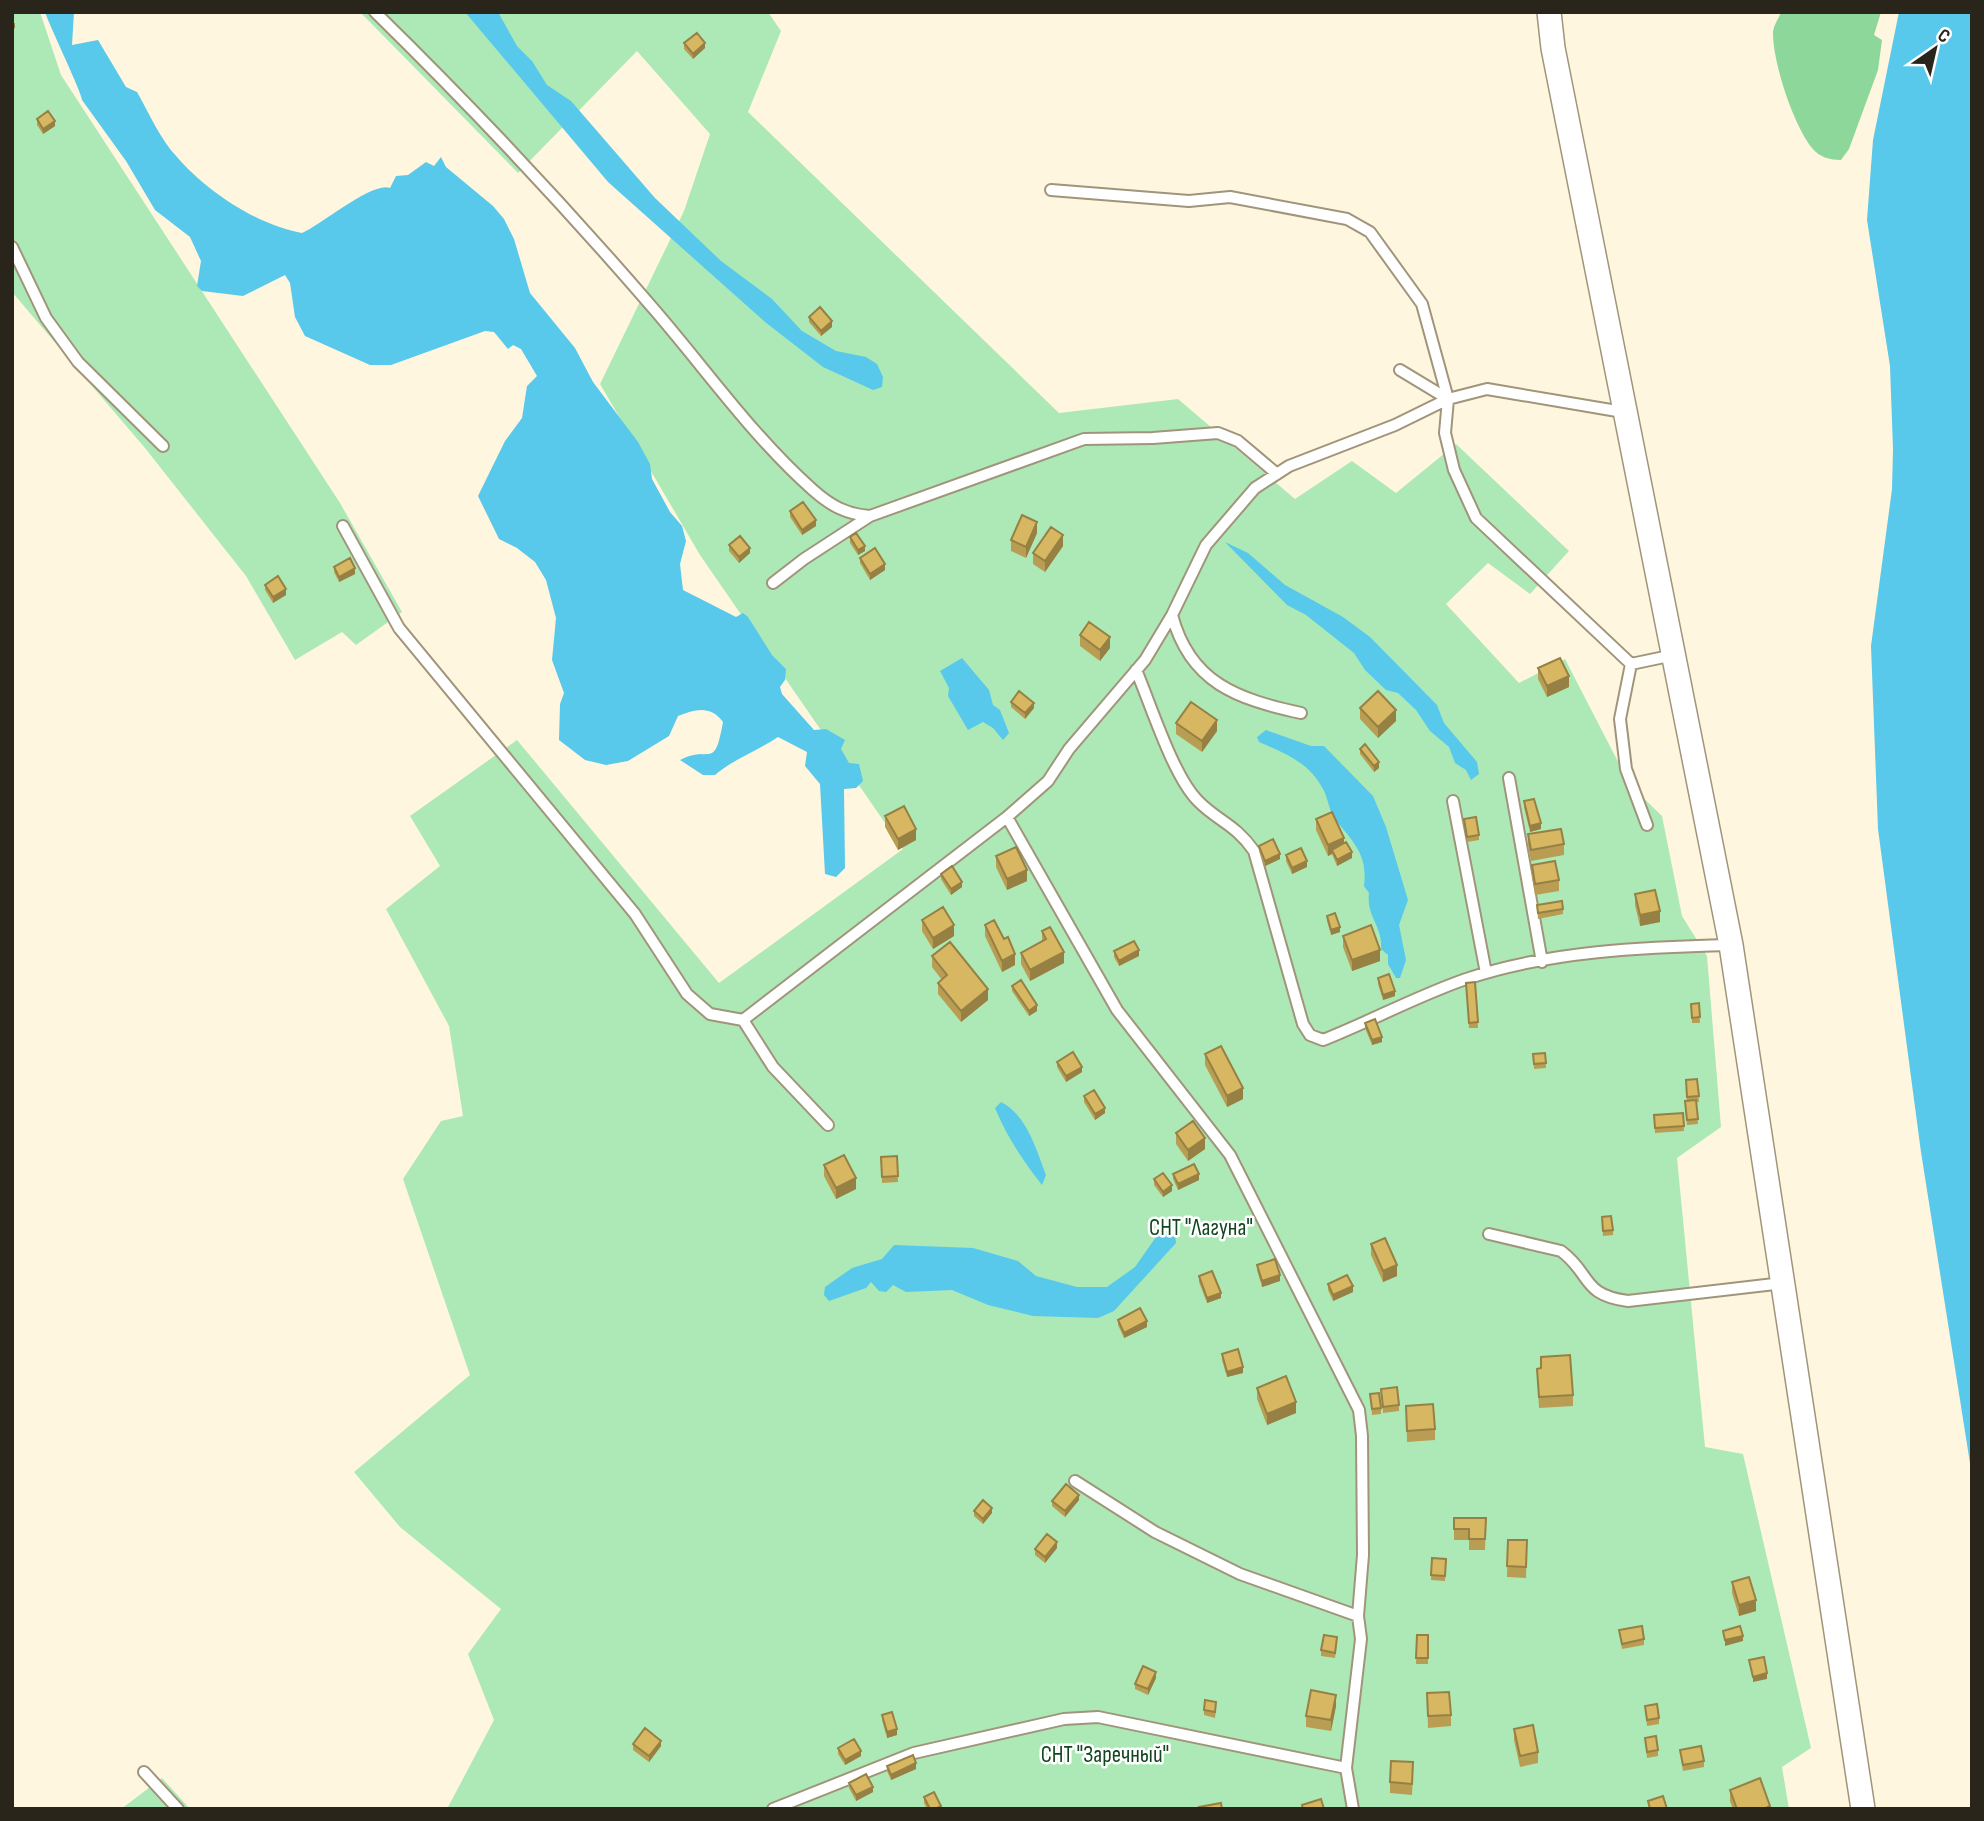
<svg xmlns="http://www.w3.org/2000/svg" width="1984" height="1821" font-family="'Sofia Sans Condensed',sans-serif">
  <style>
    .green { fill: #ade9b6 }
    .forest { fill: #8ed79a }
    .water { fill: #58c8eb }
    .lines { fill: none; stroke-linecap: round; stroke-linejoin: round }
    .lane-casing { stroke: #a0957b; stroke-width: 14 }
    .street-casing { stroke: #a0957b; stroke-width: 26 }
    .lane { stroke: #fff; stroke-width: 10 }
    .street { stroke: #fff; stroke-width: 23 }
    .wall { fill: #b99d53 }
    .shaded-wall { fill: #968044 }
    .building { fill: #d7b761; stroke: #968044; stroke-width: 2 }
    .labels { text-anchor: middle; stroke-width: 5; stroke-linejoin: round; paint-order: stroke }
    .park-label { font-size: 23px; fill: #11461f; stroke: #fff }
  </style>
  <rect width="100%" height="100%" fill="#fff6df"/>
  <path class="green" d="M12,12H40L61,75L340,503L402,612L356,645L342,632L295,660L246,576L145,448L12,292Z
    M360,12H768L781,31L748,112L1059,413L1178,399L1295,499L1352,461L1396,493L1456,444L1569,551L1530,594L1488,563L1446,604L1519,683L1565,659L1630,785L1662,816L1682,916L1707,956L1721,1127L1677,1158L1705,1447L1743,1454L1811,1748L1782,1767L1789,1809H447L494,1720L468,1654L501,1609L400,1527L354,1472L470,1375L403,1179L441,1121L463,1116L449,1026L386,909L440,866L410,816L517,740L719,983L903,849L700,555L600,384L684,211L710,134L637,51L518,173Z
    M162,1778L190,1809H121Z"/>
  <path class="forest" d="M1781,12H1881L1874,35L1882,40L1878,70L1849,149L1841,160C1830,160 1819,157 1812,148C1793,124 1773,63 1773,33C1773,26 1779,18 1781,12Z"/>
  <path class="water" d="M45,12H74L72,45L98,40L126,87L137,92C149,113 160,139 177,157C206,191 257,225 302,233C321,225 373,181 390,188L396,176L408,175L426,162L434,166L441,157L446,167L493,206L504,219L514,239L530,293L575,348L593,382L638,442L650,464L652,479L670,512L682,526L686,541L680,564L683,590L736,617L743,613L748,617L772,655L786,669L785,680L780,687L782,694L814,730L826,729L845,740L841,749L849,763L859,764L863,781L856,788L844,789L845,868L836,877L825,874L820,784L805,766L807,752L778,737C757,751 732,760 715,775H703L680,760C711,744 714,772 723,722C711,705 695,709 678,716L669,736L628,761L606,765L585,760L559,740L560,704L564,693L552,660L556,618L546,580L535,562L517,548L499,539L478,496L505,441L522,418L527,386L537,376L521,349L513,345L508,349L494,332L485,331L391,365H370L305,336L295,317L290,283L285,275L243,296L202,291L197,286L201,261L190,237L155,210L126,161L82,100C83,95 50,27 45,12Z
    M465,12H498L517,46L532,61L547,85L571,101L655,198L721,261L772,299L802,331L836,351L866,357L877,364L883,377L882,387L873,390L823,367L765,322L608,182Z
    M1899,12H1972V1476L1921,1152L1878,829L1871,646L1892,489L1893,449L1890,366L1867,220L1873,140Z
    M1225,542L1248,553L1285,585L1343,617L1370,637L1437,705L1444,723L1477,762L1479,774L1471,780L1466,770L1455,763L1449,747L1430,731L1416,710L1398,693L1386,690L1365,670L1354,653L1306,615L1287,605Z
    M962,658L989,690L993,705L1000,710L1009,733L1003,740L993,728L983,722L968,730L948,696L949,688L940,671Z
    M1266,730L1311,746H1324L1373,796L1386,827L1408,900L1399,925L1406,960L1400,978H1396L1388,964V955L1381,949C1383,926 1366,917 1369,893L1364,886C1368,854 1353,842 1335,819C1329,811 1328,798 1323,789C1309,762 1284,753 1259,742L1257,737Z
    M1001,1102C1027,1115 1036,1149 1046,1175L1042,1185C1023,1161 1007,1137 995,1108Z
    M1168,1230L1175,1234L1176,1243L1114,1311L1098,1318L1033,1316L988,1305L952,1290L906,1292L893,1285L886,1292L879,1291L871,1282L866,1288L829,1301L824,1295L825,1287L852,1268L882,1259L894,1245L973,1248L1018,1261L1036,1276L1077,1287H1107L1135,1267L1156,1237Z"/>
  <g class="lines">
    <defs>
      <path id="lane" d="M375,12C471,106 564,205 652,307C705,368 753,437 813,490C831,506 846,514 870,516L1084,439L1153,438L1218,433L1238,441L1277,474
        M1051,190L1189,201L1230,197L1347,219L1370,232L1422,304L1448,399L1445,433L1454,470L1476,518L1631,664L1674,655
        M12,247L46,318L78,362L163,446
        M1400,370L1448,399
        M343,526L399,628L635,914L687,994L710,1014L743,1020L1007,817
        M773,583L804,559L870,516
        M1172,615C1190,683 1237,699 1301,713
        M1631,664L1620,719L1626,769L1647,825
        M1136,670C1151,705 1173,776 1198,801C1219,822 1235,824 1254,851L1303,1024L1310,1035L1323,1040C1371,1021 1417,996 1466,979C1549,951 1644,947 1731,945
        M1509,778L1542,962
        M1453,801L1486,973
        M743,1020L773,1067L828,1125
        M1489,1234L1561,1251C1592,1274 1581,1295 1628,1301L1783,1283
        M1075,1481L1155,1532L1240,1574L1358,1616
        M144,1772L178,1809
        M773,1809L914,1753L1064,1719L1098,1717L1346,1768
        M1353,1809L1346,1768L1361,1639L1358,1616L1363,1555L1362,1436L1359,1410L1230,1155L1117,1010L1007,817L1048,781L1069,749L1145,660L1172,615L1206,545L1255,488L1289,466L1395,425L1448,399L1487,389L1623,412"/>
      <path id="street" d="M1549,12L1553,48L1731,945L1863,1809"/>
    </defs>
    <use href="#lane" class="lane-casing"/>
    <use href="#street" class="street-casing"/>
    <use href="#lane" class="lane"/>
    <use href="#street" class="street"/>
  </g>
  <path class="wall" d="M684,43L705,48L693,59L684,49Z
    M37,119L55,126L43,134L37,125Z
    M809,317L832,327L821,336L809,322Z
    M790,511L816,526L802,535L790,517Z
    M1037,533L1026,558L1011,551V540Z
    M850,537L865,551L858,555L850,543Z
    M729,545L750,553L739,563L729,551Z
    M1063,546L1045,572L1033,564V553Z
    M860,558L885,570L870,580L860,563Z
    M334,567L355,574L339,582L334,572Z
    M265,585L286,595L273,603L265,590Z
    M1080,635L1110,648L1100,661L1080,646Z
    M1538,668L1569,687L1547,697L1538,679Z
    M1011,702L1034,708L1025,719L1011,707Z
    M1360,708L1396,721L1378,738L1360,719Z
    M1176,723L1217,731L1202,752L1176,734Z
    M1360,749L1379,768L1374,772L1360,754Z
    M1524,801L1541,829L1530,832L1524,807Z
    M885,816L916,840L898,850L885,827Z
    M1316,819L1344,844L1352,858L1337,866L1332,854L1328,856L1316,830Z
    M1464,819L1479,835V840L1467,842Z
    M1528,834L1564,844V855L1531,861L1528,845Z
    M1259,846L1280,859L1265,866L1259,851Z
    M1286,855L1307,867L1292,874L1286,861Z
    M996,856L1027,881L1007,890L996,867Z
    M1532,865L1559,880V891L1535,895L1532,876Z
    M941,874L962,887L951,895L941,879Z
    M1635,894L1660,922L1640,926L1635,905Z
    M1537,905L1563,909V914L1538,919Z
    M1327,916L1340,932L1331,935L1327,921Z
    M922,920L954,936L933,949L922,931Z
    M985,925L1015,965L1002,972L985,936Z
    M1042,931L1064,963L1030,981L1021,964V953L1042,941Z
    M1343,936L1380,961L1352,971L1343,947Z
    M1114,951L1139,956L1119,966L1114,957Z
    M932,956L988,1000L961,1022L938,994V983L942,980L932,967Z
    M1378,978L1395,996L1383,1000L1378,984Z
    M1475,982L1478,1028H1469L1466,983Z
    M1012,986L1037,1011L1029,1016L1012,991Z
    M1699,1003L1700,1023H1692L1691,1004Z
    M1365,1023L1382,1042L1372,1045L1365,1028Z
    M1545,1053L1546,1068L1534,1069L1533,1054Z
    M1205,1054L1243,1099L1227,1107L1205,1065Z
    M1057,1062L1082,1072L1066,1082L1057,1067Z
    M1697,1079L1699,1102H1696L1698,1124L1687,1125L1685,1107L1687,1101L1686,1086Z
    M1084,1096L1105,1113L1095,1120L1084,1102Z
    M1683,1113L1684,1131L1655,1133L1654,1115Z
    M1176,1133L1205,1149L1188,1161L1176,1144Z
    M897,1156L898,1182L882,1183L881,1157Z
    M824,1165L856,1189L836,1199L824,1176Z
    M1173,1174L1199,1180L1178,1190L1173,1179Z
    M1154,1179L1172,1191L1163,1197L1154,1185Z
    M1602,1217L1613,1230V1235L1603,1236Z
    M1371,1244L1397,1276L1383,1282L1371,1255Z
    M1257,1265L1280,1281L1262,1287L1257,1270Z
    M1199,1276L1221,1298L1207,1303L1199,1282Z
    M1328,1284L1353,1292L1333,1301L1328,1290Z
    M1118,1320L1147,1327L1124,1338L1118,1325Z
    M1222,1354L1243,1373L1227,1377L1222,1360Z
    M1541,1357L1573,1395V1406L1539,1408L1537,1369L1541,1368Z
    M1257,1388L1296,1413L1267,1425L1257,1399Z
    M1381,1389L1399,1405V1411L1383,1413Z
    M1370,1394L1381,1408V1414L1372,1415Z
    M1406,1406L1435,1429V1440L1407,1442Z
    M1079,1500L1065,1517L1052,1506V1501Z
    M974,1511L992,1513L983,1524L974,1516Z
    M1454,1518H1486L1485,1550H1469V1540H1454Z
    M1508,1540H1527L1526,1578L1507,1577Z
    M1057,1548L1045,1563L1035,1555V1549Z
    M1432,1558L1446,1559L1445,1581L1431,1580Z
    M1732,1582L1756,1611L1739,1616L1732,1593Z
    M1619,1630L1644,1639V1645L1622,1649Z
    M1417,1635H1428V1664H1416Z
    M1337,1643L1335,1658L1321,1656V1650Z
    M1156,1678L1148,1695L1135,1689V1684Z
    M1427,1693L1451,1715V1726L1428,1728Z
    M1336,1706L1331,1731L1306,1727V1716Z
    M1645,1706L1659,1718V1724L1647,1726Z
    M1216,1708L1215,1718L1204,1715V1710Z
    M882,1715L897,1735L887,1738L882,1720Z
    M1514,1729L1538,1752V1763L1520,1767L1514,1740Z
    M1645,1738L1658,1750V1756L1647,1758Z
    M633,1744L661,1746L649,1762L633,1750Z
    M838,1748L861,1756L845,1765L838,1754Z
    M1680,1750L1704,1761V1767L1683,1771Z
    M887,1766L916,1769L891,1780L887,1771Z
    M1413,1773L1412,1795L1390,1793V1782Z
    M849,1783L873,1792L856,1801L849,1788Z
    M1730,1790L1770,1809H1733L1730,1801Z
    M924,1797L941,1809H927L924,1803Z"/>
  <path class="shaded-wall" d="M15,23V28L12,30V24Z
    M705,43V48L693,59V54Z
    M55,121V126L43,134V129Z
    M832,321V327L821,336V331Z
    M816,520V526L802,535V530Z
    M1037,522V533L1026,558V547Z
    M1063,535V546L1045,572V561Z
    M865,546V551L858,555V550Z
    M750,548V553L739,563V557Z
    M885,564V570L870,580V574Z
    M355,568V574L339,582V577Z
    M286,589V595L273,603V597Z
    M1110,637V648L1100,661V650Z
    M1569,676V687L1547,697V686Z
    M1034,703V708L1025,719V713Z
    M1396,710V721L1378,738V727Z
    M1217,720V731L1202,752V741Z
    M1379,762V768L1374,772V766Z
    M1541,823V829L1530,832V826Z
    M916,829V840L898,850V839Z
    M1344,838V849L1332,850V854L1328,856V845Z
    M1352,852V858L1337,866V860Z
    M1280,854V859L1265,866V861Z
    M1307,861V867L1292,874V868Z
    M1027,870V881L1007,890V879Z
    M962,882V887L951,895V889Z
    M1660,911V922L1640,926V915Z
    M954,925V936L933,949V938Z
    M1340,927V932L1331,935V930Z
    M1139,950V956L1119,966V961Z
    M1380,950V961L1352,971V960Z
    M1064,952V963L1030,981V970Z
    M1015,954V965L1002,972V961Z
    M988,989V1000L961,1022V1011Z
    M1395,991V996L1383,1000V995Z
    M1037,1005V1011L1029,1016V1011Z
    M1382,1037V1042L1372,1045V1040Z
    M1082,1067V1072L1066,1082V1076Z
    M1243,1088V1099L1227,1107V1096Z
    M1105,1108V1113L1095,1120V1114Z
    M1205,1138V1149L1188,1161V1150Z
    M1199,1174V1180L1178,1190V1184Z
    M856,1178V1189L836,1199V1188Z
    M1172,1185V1191L1163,1197V1192Z
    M1397,1265V1276L1383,1282V1271Z
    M1280,1275V1281L1262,1287V1281Z
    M1353,1286V1292L1333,1301V1295Z
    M1221,1293V1298L1207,1303V1298Z
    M1147,1321V1327L1124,1338V1333Z
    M1243,1367V1373L1227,1377V1372Z
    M1296,1402V1413L1267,1425V1414Z
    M1079,1495V1500L1065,1517V1511Z
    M992,1508V1513L983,1524V1519Z
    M1057,1542V1548L1045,1563V1557Z
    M1756,1600V1611L1739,1616V1605Z
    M1743,1636V1641L1725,1646V1640Z
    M1156,1672V1678L1148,1695V1689Z
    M1767,1673V1679L1753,1682V1677Z
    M1336,1695V1706L1331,1731V1720Z
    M897,1729V1735L887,1738V1732Z
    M661,1741V1746L649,1762V1756Z
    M861,1751V1756L845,1765V1760Z
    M916,1763V1769L891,1780V1775Z
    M873,1787V1792L856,1801V1795Z"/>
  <path class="building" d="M697,33L705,43L693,54L684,43Z
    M48,111L55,121L43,129L37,119Z
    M820,307L832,321L821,331L809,317Z
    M803,502L816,520L802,530L790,511Z
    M1022,515L1037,522L1026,547L1011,540Z
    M1051,527L1063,535L1045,561L1033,553Z
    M856,533L865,546L858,550L850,537Z
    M740,536L750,548L739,557L729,545Z
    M875,548L885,564L870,574L860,558Z
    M350,558L355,568L339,577L334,567Z
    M278,576L286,589L273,597L265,585Z
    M1089,622L1110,637L1100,650L1080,635Z
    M1560,658L1569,676L1547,686L1538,668Z
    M1019,691L1034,703L1025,713L1011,702Z
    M1378,691L1396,710L1378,727L1360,708Z
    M1191,702L1217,720L1202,741L1176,723Z
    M1365,744L1379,762L1374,766L1360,749Z
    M1534,799L1541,823L1530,826L1524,801Z
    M904,806L916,829L898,839L885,816Z
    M1332,812L1344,838L1328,845L1316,819Z
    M1476,817L1479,835L1467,837L1464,819Z
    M1561,829L1564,844L1531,850L1528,834Z
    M1273,839L1280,854L1265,861L1259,846Z
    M1346,842L1352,852L1337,860L1332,850Z
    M1016,847L1027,870L1007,879L996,856Z
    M1301,848L1307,861L1292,868L1286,855Z
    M1555,861L1559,880L1535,884L1532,865Z
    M952,866L962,882L951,889L941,874Z
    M1655,890L1660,911L1640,915L1635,894Z
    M1562,901L1563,909L1538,913L1537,905Z
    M943,907L954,925L933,938L922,920Z
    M1335,913L1340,927L1331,930L1327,916Z
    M994,920L1004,939L1008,937L1015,954L1002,961L985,925Z
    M1371,925L1380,950L1352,960L1343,936Z
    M1050,927L1064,952L1030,970L1021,953L1046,939L1042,931Z
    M1134,941L1139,950L1119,961L1114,951Z
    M950,942L988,989L961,1011L938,983L947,975L932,956Z
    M1389,974L1395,991L1383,995L1378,978Z
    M1021,980L1037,1005L1029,1011L1012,986Z
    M1475,982L1478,1022L1469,1023L1466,983Z
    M1699,1003L1700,1017L1692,1018L1691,1004Z
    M1375,1019L1382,1037L1372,1040L1365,1023Z
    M1221,1046L1243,1088L1227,1096L1205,1054Z
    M1073,1052L1082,1067L1066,1076L1057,1062Z
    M1545,1053L1546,1063L1534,1064L1533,1054Z
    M1697,1079L1699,1096L1687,1097L1686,1080Z
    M1094,1090L1105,1108L1095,1114L1084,1096Z
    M1696,1100L1698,1119L1687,1120L1685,1101Z
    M1683,1113L1684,1126L1655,1128L1654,1115Z
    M1193,1121L1205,1138L1188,1150L1176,1133Z
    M844,1155L856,1178L836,1188L824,1165Z
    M897,1156L898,1176L882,1177L881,1157Z
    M1194,1164L1199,1174L1178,1184L1173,1174Z
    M1163,1173L1172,1185L1163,1192L1154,1179Z
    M1611,1216L1613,1230L1603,1231L1602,1217Z
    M1385,1238L1397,1265L1383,1271L1371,1244Z
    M1275,1259L1280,1275L1262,1281L1257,1265Z
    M1212,1271L1221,1293L1207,1298L1199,1276Z
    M1347,1275L1353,1286L1333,1295L1328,1284Z
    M1140,1308L1147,1321L1124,1333L1118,1320Z
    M1238,1349L1243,1367L1227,1372L1222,1354Z
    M1570,1355L1573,1395L1539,1397L1537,1369L1541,1368V1357Z
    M1286,1376L1296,1402L1267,1414L1257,1388Z
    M1397,1387L1399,1405L1383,1407L1381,1389Z
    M1379,1393L1381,1408L1372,1409L1370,1394Z
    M1433,1404L1435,1429L1407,1431L1406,1406Z
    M1066,1484L1079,1495L1065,1511L1052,1501Z
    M983,1500L992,1508L983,1519L974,1511Z
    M1454,1518H1486L1485,1539H1469V1529H1454Z
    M1047,1534L1057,1542L1045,1557L1035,1549Z
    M1508,1540H1527L1526,1567L1507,1566Z
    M1432,1558L1446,1559L1445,1576L1431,1575Z
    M1749,1577L1756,1600L1739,1605L1732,1582Z
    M1642,1626L1644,1639L1622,1644L1619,1630Z
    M1740,1626L1743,1636L1725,1640L1723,1631Z
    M1324,1635L1337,1637L1335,1653L1321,1650Z
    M1417,1635H1428V1658H1416Z
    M1764,1657L1767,1673L1753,1677L1749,1660Z
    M1143,1666L1156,1672L1148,1689L1135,1684Z
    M1311,1690L1336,1695L1331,1720L1306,1716Z
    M1449,1692L1451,1715L1428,1716L1427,1693Z
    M1205,1700L1216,1702L1215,1712L1204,1710Z
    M1657,1704L1659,1718L1647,1720L1645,1706Z
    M892,1712L897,1729L887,1732L882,1715Z
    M1533,1725L1538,1752L1520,1756L1514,1729Z
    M645,1728L661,1741L649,1756L633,1744Z
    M1656,1736L1658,1750L1647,1752L1645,1738Z
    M854,1739L861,1751L845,1760L838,1748Z
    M1701,1746L1704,1761L1683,1765L1680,1750Z
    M913,1755L916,1763L891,1775L887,1766Z
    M1391,1761L1413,1762L1412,1784L1390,1782Z
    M866,1774L873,1787L856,1795L849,1783Z
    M1760,1778L1770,1806L1764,1809H1737L1730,1790Z
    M934,1792L941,1806L935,1809H930L924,1797Z
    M1663,1796L1667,1809H1650L1648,1801Z
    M1321,1799L1324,1809H1303L1302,1805Z
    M1221,1803L1222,1809H1200L1199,1807Z"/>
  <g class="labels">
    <g class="park-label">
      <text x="1201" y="1235">СНТ "Лагуна"</text>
      <text x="1105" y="1762">СНТ "Заречный"</text>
    </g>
  </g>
  <rect width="1984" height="1821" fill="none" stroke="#2a251b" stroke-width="28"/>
  <g transform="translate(1935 49) rotate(34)" stroke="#ffffff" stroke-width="5" paint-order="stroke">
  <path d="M0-5L12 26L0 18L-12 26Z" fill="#2a251b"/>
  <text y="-10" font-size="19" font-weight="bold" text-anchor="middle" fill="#2a251b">С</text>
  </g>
</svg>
